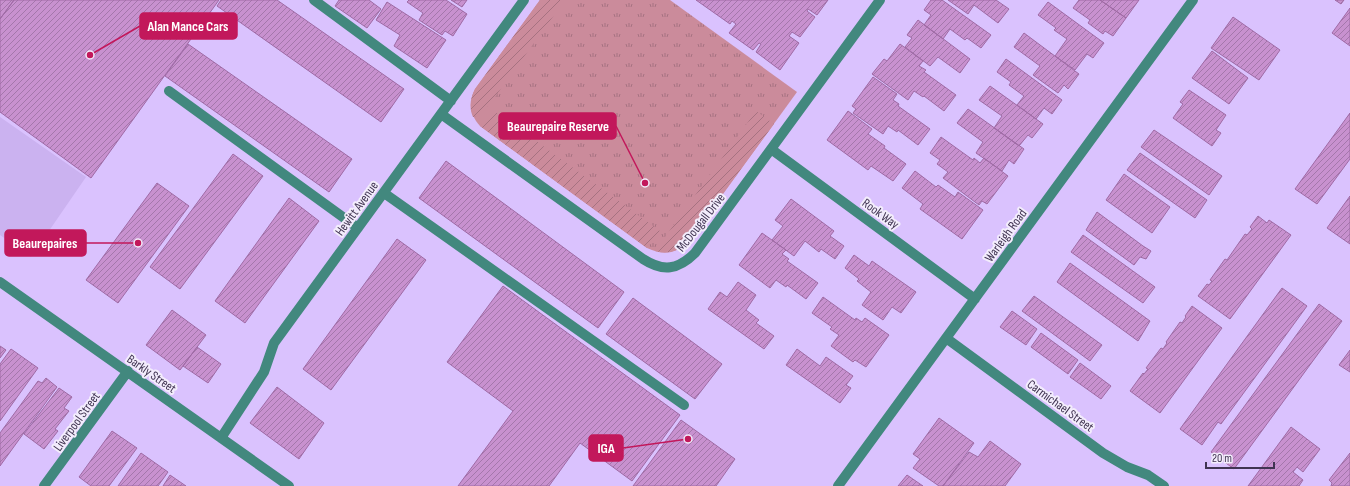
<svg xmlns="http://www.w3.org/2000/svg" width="1350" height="486" font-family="'Sofia Sans Condensed',sans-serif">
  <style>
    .built { fill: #cbb2f0 }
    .park { fill: url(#park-tufts) }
    .garden { fill: url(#garden-furrows) }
    .building { fill: url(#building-hatch); stroke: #9f6aa5 }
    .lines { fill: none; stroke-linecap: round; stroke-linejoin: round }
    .minor { stroke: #42887e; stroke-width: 10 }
    .labels { text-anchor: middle; stroke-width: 4; stroke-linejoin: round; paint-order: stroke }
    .street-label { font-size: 13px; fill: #403452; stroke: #f3edfc }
    .leader { fill: none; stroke: #c2185b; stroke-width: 1.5 }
    .callout-dot { fill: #c2185b; stroke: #f3edfc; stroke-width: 1.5 }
    .callout { fill: #c2185b; stroke: #c2185b; stroke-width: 1.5 }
    .callout-label { font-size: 14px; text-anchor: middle; font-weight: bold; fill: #fff }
  </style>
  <defs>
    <pattern id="park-tufts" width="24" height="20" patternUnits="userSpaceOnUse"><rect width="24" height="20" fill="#cb8b9b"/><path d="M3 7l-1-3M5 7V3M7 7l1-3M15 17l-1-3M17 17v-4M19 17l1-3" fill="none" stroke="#a67281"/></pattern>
    <pattern id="garden-furrows" width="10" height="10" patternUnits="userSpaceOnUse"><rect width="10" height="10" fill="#cb8b9b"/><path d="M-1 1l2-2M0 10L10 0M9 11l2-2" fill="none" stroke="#a67281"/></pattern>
    <pattern id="building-hatch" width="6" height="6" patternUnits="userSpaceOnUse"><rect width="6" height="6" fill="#c891cf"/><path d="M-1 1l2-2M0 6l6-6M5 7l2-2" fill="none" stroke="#a477ab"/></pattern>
  </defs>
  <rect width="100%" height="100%" fill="#dac2fe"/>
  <path class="built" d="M0,117L86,177L31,257L0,235Z"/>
  <path class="park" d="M540,0H670L797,92L689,241C676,254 664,256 647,248L480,126C470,115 468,103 475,89Z"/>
  <path class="garden" d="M540,0H565L481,116L473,117C469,108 470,99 475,89Z
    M492,109L660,231L647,248L480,126Z
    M756,111L774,124L685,245C676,252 666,254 655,251Z"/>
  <path class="building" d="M0,0H14L0,19Z
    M14,0H219L91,178L0,112V19Z
    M221,0H277L404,89L381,122L217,6Z
    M339,0H369L381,9L367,28L335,6Z
    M409,0H446L467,14L453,36L445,31L442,35L419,20L423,13L407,2Z
    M451,0H467L462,7Z
    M696,0H828L817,15L808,9L807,11L815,17L800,37L792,32L789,36L799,43L780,70L756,52L761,44L759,43L753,50L729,33L736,24L732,21L730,24Z
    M931,0H942L991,35L981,48L967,38L965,40L950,29L943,39L924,25L931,15L924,10Z
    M948,0H996L1009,9L998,23L974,5L968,14Z
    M1079,0H1100L1126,18L1113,36L1105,31L1103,34L1088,23L1090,20L1073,8Z
    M1100,0H1139L1126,18Z
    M1335,0H1344L1341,4Z
    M387,2L446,40L427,68L394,46L400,35L376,20Z
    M1048,2L1104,43L1093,58L1087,54L1075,70L1055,56L1067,39L1054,30L1056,28L1038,15Z
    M1350,8V46L1332,33Z
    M1233,17L1280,50L1259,80L1211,48Z
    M918,20L970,59L960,73L938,57L930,66L905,47L912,38L907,35Z
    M1024,33L1079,74L1068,89L1064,85L1058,93L1033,75L1040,66L1014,47Z
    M188,44L352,159L329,192L165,76Z
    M900,44L923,61L919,66L926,70L924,72L956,95L944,111L924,96L923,97L914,91L908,100L872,74L884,59L887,61Z
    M1212,51L1248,78L1229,104L1192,78Z
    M1006,59L1062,100L1052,114L1044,108L1036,119L1017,105L1024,96L1009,85L1011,82L997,72Z
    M873,77L897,94L893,100L899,104L898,106L930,129L918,145L898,130L897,132L888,126L883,134L853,113L856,109L852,106Z
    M990,86L1043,124L1032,138L1028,135L1019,146L994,128L1002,116L979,100Z
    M1189,90L1226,115L1216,130L1221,133L1212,146L1173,118L1183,104L1180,102Z
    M968,109L1024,149L1014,164L1009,160L1002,171L976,153L983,142L957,123Z
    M848,111L872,129L868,134L885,146L884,148L906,164L893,181L871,166L868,170L827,140Z
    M1350,113V159L1317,204L1295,189Z
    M1154,130L1222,176L1209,195L1141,147Z
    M941,137L973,160L974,158L980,163L984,158L1008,176L987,204L982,201L979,205L943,178L948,172L937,164L940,160L930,153Z
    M1140,153L1207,200L1195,218L1127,170Z
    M233,154L263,176L180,289L150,267Z
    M446,161L624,292L598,328L419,198Z
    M915,171L936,187L938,185L955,197L958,192L983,210L962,239L920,209L923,204L902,188Z
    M1124,174L1170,207L1152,233L1106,200Z
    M157,183L189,206L118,303L86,280Z
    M1350,196V244L1327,228Z
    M289,198L319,221L245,323L215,301Z
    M791,199L834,231L830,236L844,246L835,259L821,249L819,252L805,241L794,256L772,240L783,226L775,220Z
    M1097,212L1143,246L1151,251L1146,259L1140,257L1134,265L1086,230Z
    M1258,216L1267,223L1269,220L1291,235L1230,319L1198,296L1207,284L1209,285L1212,281L1210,280L1225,259L1227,260L1245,234L1247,235L1252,229L1250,227Z
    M762,233L786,250L782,254L789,259L787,261L818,283L806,299L787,285L786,287L776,280L770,288L739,265Z
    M1083,235L1155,287L1143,303L1071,252Z
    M397,239L426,260L331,390L303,369Z
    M854,255L869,266L872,261L916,292L901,313L892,307L883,320L862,305L871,292L857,281L859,279L845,268Z
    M1070,263L1150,321L1138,341L1057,282Z
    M738,282L756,295L746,310L759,320L756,323L774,336L764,349L708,309L720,292L727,297Z
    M503,286L680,415L632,481L580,443L549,486H458L513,411L447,362Z
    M1282,288L1307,306L1221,424L1218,422L1202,445L1180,429Z
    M1034,296L1102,345L1090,361L1022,311Z
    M823,297L855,320L856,318L862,322L865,318L889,335L866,367L855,360L853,362L831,346L839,335L830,329L832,327L812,313Z
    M633,298L722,364L695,399L606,334Z
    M1319,304L1342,321L1234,469L1211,452Z
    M1192,306L1222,328L1160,413L1130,391L1143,373L1144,374L1148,369L1146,368L1161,348L1163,349L1167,343L1166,342L1180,322L1182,323L1186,317L1185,316Z
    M172,310L206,335L180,370L146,345Z
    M1012,311L1037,329L1026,345L1000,327Z
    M1041,333L1078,360L1068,374L1031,347Z
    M0,346L6,350L0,358Z
    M197,347L221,364L208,383L183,366Z
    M11,349L38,368L0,421V364Z
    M797,349L820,366L826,357L853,376L846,385L851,388L840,403L786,365Z
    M1350,350V372L1339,365Z
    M1080,363L1111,386L1101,399L1070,377Z
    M46,378L57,387L0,466V433L38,381L42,383Z
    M277,387L324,423L299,459L250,423Z
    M59,388L72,397L64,408L69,411L55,429L58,431L44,449L24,434Z
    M939,418L974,443L943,486H939L913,468L920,459L913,454Z
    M681,420L735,459L716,486H633Z
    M1291,427L1320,449L1303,472L1297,467L1293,472L1303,480L1299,486H1248Z
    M112,431L137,448L109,486H91L79,477Z
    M990,441L1021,464L1005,486H943L969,452L978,457Z
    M141,453L168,472L158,486H118Z
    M1350,453V486H1331L1332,483L1329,480Z
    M170,475L186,486H163Z
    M907,475L923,486H898Z"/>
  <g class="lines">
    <path class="minor" d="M314,0L451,101
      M169,91L358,228
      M441,114L643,259C663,272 678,270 695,253L880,0
      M771,149L975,299
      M384,193L684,405
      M0,282L289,486
      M946,338L1103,453L1127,467L1148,475L1164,486
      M221,438L264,372L274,343L524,0
      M44,486L128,371
      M838,486L1193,0"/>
  </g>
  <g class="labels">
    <g class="street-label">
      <text transform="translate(356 208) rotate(-54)" y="5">Hewitt Avenue</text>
      <text transform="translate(881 213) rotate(36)" y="5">Rook Way</text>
      <text transform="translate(700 222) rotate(-52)" y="5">McDougall Drive</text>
      <text transform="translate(1005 235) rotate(-54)" y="5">Warleigh Road</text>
      <text transform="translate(152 373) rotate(35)" y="5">Barkly Street</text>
      <text transform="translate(1061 405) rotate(36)" y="5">Carmichael Street</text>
      <text transform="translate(76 421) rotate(-54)" y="5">Liverpool Street</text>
    </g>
  </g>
  <path class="leader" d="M90 55L140 26M645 183L616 126M138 243L86 243M688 439L623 448"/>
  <g class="callout-dot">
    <circle cx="90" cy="55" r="4"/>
    <circle cx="645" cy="183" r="4"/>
    <circle cx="138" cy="243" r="4"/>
    <circle cx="688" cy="439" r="4"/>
  </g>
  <g class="callout">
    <rect x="140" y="13" width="97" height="26" rx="4"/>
    <rect x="499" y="113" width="117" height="26" rx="4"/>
    <rect x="5" y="230" width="81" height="26" rx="4"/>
    <rect x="589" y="435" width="34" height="26" rx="4"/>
  </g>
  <g class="callout-label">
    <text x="188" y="31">Alan Mance Cars</text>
    <text x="558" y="131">Beaurepaire Reserve</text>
    <text x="45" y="248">Beaurepaires</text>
    <text x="606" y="453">IGA</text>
  </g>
  <path d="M1206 462v6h68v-6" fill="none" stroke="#403452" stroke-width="2"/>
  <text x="1212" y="462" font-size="12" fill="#403452" stroke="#f3edfc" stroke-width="3" paint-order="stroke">20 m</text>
</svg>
